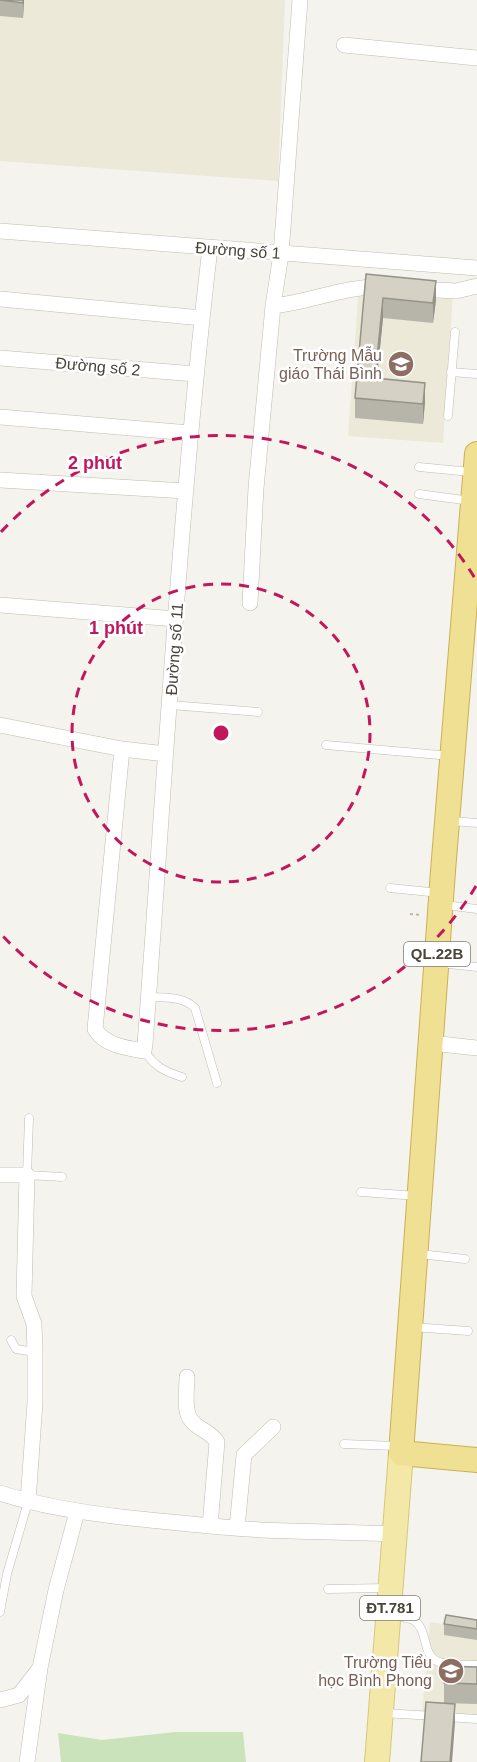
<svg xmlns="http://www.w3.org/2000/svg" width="477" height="1762" font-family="Arial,sans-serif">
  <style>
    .education { fill: #ece9d9 }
    .green { fill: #cbe3bb }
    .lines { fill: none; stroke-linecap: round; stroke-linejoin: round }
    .service-casing { stroke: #bfbcb0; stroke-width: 9 }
    .minor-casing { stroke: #bfbcb0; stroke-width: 16 }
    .primary-casing { stroke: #d7c879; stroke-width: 26 }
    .trunk-casing { stroke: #ccb050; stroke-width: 26 }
    .path { stroke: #bfb9a3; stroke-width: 2; stroke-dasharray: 3 3; stroke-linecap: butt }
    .service { stroke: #fff; stroke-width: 8 }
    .minor { stroke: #fff; stroke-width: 15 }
    .primary { stroke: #f3e8a8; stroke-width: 24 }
    .trunk { stroke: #f0e094; stroke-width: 24 }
    .wall { fill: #b7b4a9 }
    .shaded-wall { fill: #959289 }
    .building { fill: #d5d1c4; stroke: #959289; stroke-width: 1.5 }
    .ring { fill: none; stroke: #c2185b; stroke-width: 3; stroke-dasharray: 10 8 }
    .labels { text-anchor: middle; stroke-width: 5; stroke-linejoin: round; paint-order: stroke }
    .shield { fill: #fff; stroke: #807d76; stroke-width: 1.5 }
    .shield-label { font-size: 15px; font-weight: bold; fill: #49453b }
    .street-label { font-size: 16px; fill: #49453b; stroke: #fff }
    .education-label { font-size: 16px; fill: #785e54; stroke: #fff; text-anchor: end }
    .centre { fill: #c2185b; stroke: #fff; stroke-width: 3 }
    .ring-label { font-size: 18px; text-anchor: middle; font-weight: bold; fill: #c2185b; stroke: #fff; stroke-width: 5; stroke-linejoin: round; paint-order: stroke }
  </style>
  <rect width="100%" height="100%" fill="#f5f3ed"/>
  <path class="education" d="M0,0H285L278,181L0,161Z
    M359,286L453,293L443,443L348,436Z
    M430,1622L477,1630V1716L422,1712Z"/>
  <path class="green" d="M175,1732H243L246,1762H61L58,1733L102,1740Z"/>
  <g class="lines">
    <defs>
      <path id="service" d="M451,372L477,374
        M448,416L455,332
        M419,467L471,472
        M419,494L471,501
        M170,705L258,712
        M326,745L451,756
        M452,821L477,823
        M390,888L440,893
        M445,905L477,909
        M440,963L477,967
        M149,997C165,998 183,996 195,1008L217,1083
        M144,1051C156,1067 163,1071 182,1077
        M29,1118L27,1175L62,1177
        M361,1192L418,1196
        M420,1254L465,1259
        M412,1327L468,1331
        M11,1340L16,1349L35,1352
        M344,1444L397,1446
        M328,1589L387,1588
        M0,1612L7,1574L28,1502
        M390,1615C397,1617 407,1617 413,1620C428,1628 422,1652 435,1660C446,1667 465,1664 477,1665
        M383,1713L434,1716
        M446,1717L477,1719"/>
      <path id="minor" d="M344,45L477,58
        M0,231L477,268
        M418,289L456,291L477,286
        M0,299L202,318
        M273,306C311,302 347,285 385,287
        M0,358L195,374
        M0,417L190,433
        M0,480L186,491
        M250,603L256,488L273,306L281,254L300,0
        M0,605L176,619
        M0,725L122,749
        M166,754L122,749L95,1029C104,1045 126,1048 144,1051L145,1044C165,778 179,512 210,248
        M431,1043L477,1048
        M0,1175H27L24,1296L34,1324L35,1352V1402L28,1502
        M187,1377C187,1390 183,1410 191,1420C198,1430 211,1431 217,1442L210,1526
        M0,1493C40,1506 79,1512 121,1517C168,1522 215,1527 262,1530C306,1532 350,1532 394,1534
        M237,1528L244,1455L273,1427
        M0,1700L19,1695L40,1668L56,1590L77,1512
        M27,1762L40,1668"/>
      <path id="primary" d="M377,1762L401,1453"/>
      <path id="trunk" d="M477,454L443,871L401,1453L477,1460"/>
    </defs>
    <use href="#service" class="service-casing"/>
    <use href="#minor" class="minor-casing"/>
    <use href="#primary" class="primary-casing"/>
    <use href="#trunk" class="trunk-casing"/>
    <path class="path" d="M410,914L422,915"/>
    <use href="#service" class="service"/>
    <use href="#minor" class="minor"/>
    <use href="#primary" class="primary"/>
    <use href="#trunk" class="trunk"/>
  </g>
  <path class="wall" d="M0,0H24L23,18L0,16Z
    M366,274L436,300L433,323L383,318L377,378L425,402L423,424L355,418V398Z
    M477,1620V1640L444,1635V1624Z
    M477,1667V1704L444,1703V1683Z"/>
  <path class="shaded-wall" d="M23,0H24L23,18Z
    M436,281V300L433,323V303Z
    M383,298V318L375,398V378Z
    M425,383V402L423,424V404Z
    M455,1704V1723L452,1762H450Z"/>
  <path class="building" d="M0,0H23V3Z
    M366,274L436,281L433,303L383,298L375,378L425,383L423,404L355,398Z
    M446,1615L477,1620V1629L444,1624Z
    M445,1666L477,1667V1684L444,1683Z
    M426,1702L455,1704L450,1762H421Z"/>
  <g class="ring">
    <circle cx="221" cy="733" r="149"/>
    <path d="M476 886A298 298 0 0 1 1 934M1 532A298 298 0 0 1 476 580"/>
  </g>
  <defs>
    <symbol id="school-disc" viewBox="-11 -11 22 22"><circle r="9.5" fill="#8d6e63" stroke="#fff"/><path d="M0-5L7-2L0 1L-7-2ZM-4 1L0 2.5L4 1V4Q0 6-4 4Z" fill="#fff"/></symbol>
  </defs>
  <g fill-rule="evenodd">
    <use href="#school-disc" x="386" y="349" width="30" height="30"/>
    <use href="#school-disc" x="436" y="1656" width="30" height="30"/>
  </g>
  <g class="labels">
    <g class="shield">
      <rect x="404" y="942" width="66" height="24" rx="4.5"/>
      <rect x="360" y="1596" width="60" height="24" rx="4.5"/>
    </g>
    <g class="shield-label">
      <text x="437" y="959">QL.22B</text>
      <text x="390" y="1613">ĐT.781</text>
    </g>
    <g class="street-label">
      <text transform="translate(238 250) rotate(4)" y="6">Đường số 1</text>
      <text transform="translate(98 366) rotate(5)" y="6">Đường số 2</text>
      <text transform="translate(174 649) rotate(-86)" y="6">Đường số 11</text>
    </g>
    <g class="education-label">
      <text x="382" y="361">Trường Mẫu<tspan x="382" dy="18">giáo Thái Bình</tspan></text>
      <text x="432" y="1668">Trường Tiểu<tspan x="432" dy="18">học Bình Phong</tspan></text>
    </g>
  </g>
  <circle cx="221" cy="733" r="9" class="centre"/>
  <g class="ring-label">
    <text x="95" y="469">2 phút</text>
    <text x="116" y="634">1 phút</text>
  </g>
</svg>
